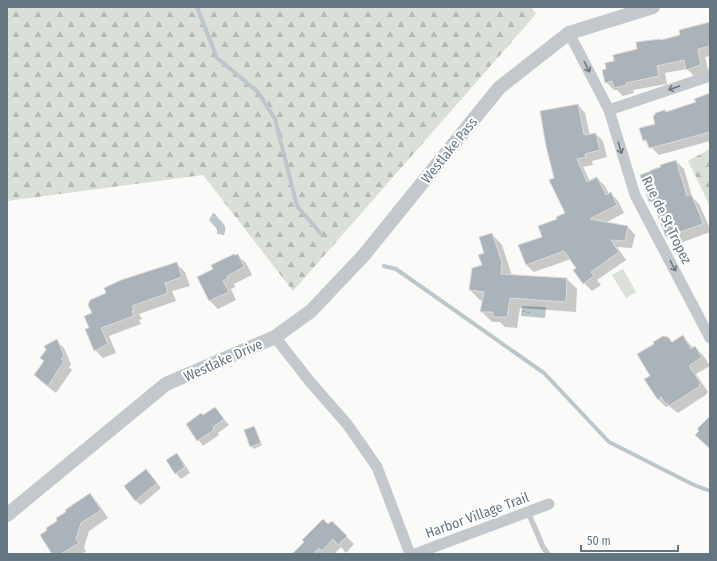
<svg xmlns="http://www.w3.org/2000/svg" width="717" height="561" font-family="'Fira Sans Condensed',sans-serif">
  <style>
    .forest { fill: url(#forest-firs) }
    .pitch { fill: #dadfd7 }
    .water { fill: url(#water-ripples) }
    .shadow { fill: #0003 }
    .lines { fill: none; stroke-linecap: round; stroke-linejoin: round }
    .stream { stroke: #bbc7cb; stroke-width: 4 }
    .building { fill: #aab3b9; stroke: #dcdcda }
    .service { stroke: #c3c8cc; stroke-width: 5.5 }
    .minor { stroke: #c3c8cc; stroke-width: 11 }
    .tertiary { stroke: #c3c8cc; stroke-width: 14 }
    .oneway { stroke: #6a7a87 }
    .labels { text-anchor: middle; stroke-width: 4; stroke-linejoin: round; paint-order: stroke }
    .street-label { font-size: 14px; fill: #657683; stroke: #fff }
  </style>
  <defs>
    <pattern id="forest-firs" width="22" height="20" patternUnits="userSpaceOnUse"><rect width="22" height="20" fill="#dadfd7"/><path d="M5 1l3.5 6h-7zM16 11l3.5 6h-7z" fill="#b4b9b4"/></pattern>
    <pattern id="water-ripples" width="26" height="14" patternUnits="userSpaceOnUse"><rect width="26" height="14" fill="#bbc7cb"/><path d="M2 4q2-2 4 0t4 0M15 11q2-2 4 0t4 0" fill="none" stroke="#9ca6aa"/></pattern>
  </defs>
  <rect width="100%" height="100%" fill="#fafaf8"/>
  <path class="forest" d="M7,7H531L536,14L293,291L203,175L7,201Z
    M710,149V206L688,161Z"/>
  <path class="pitch" d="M623,269L636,292L626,298L612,275Z"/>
  <path class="water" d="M213,213C217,215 217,217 220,220C225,225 227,227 224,235L217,234V229L209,220Z
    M522,306L546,307L545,318L521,316Z"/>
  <path class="shadow" d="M710,23V56L705,57L709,73L695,77L687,69L665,73L667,84L633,90L634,93L623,96L617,90H614L606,82L607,70L616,62L639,49L661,41L682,36Z
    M710,94V141L659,155L644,140L666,113L697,103Z
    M578,105L585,113L590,135L596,134L603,141L607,157L592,161L593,165L583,167L590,181L597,178L605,186L609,194L611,193L618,201L624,213L605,223L628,227L635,235L632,248L617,247L626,260L597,280L601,285L592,291L584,283L575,270L578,268L571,259L534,272L526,265L543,237L558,219L566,213L555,178Z
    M676,161L684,169L692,197L699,204L708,224L710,232L675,245L667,237L655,207L650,201Z
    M492,234L502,245L512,276L567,279L577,289L576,312L520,308L517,328L505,327L500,322H492L481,311L483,301H481L470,290L483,265Z
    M237,255L246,263L252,275L234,284L235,287L231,289L236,300L218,309L210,301L199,278Z
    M177,264L185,272L190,286L172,291L176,301L139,314L142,319L139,320L141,324L109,336L116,353L103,358L95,350L90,328Z
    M683,336L693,348L695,347L703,355L710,366L696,374L708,392L707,393V394L678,413L669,406L666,407L658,399L651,376L673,343Z
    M56,340L64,348L71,364L69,367L72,370L56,393L43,383L35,375L45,362Z
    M215,408L229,425L218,433L219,435L203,446L187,424L203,416Z
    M254,427L256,429L262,445L254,449L251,446Z
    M177,455L182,460L190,473L181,479L176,473Z
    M146,470L161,488L141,505L135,500Z
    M90,495L98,503L108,518L89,531L84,548L86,551L82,554H53Z
    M332,522L354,544L346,553L341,547L334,554H297Z"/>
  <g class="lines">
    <path class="stream" d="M197,7L217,58L258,92L275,119L297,206L321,234
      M384,266L396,269L544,373L609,442L694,485L710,491"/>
  </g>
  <path class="building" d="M710,22V46L698,49L701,65L686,70L684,60L657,66L659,76L626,83L627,85L614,88L612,81L605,83L602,70L606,69L605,63L614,61L613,55L637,49L636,42L660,39L661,40L680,35L679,30Z
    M710,93V132L651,148H649L646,140L643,141L639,128L655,124L653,116L655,115V113L665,110L666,112L696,102L694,99Z
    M578,104L584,134L586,135L596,133L600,150L585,154L586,157L577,159L587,182L597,177L606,195L611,192L617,205L590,219L628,226L625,241L611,240L619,252L591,272L594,276L583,284L573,270L576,268L564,251L526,265L518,245L542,237L538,226L557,219L556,217L565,213L549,180L554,178L546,146L540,111Z
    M676,160L687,196L691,194L700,215L703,224L666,237L652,201L649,202L640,175L651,171V170L661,167L660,165Z
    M492,233L502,262L501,274L567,278L566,302L510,298L507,317H493V312H480L484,292L469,290L472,268L482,265L478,255L484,253L479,237Z
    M234,254L235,255L238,254L244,267L227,276L228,278L223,281L229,292L209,301L197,277L213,269L211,265Z
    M177,262L182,277L165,283L168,293L132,306L134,311H132L134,316L101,328L108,344L94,351L85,329L89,328L84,316L92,313L88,305L90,300L106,293L104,288L121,280Z
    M683,335L691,349L695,346L702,357L689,366L701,384L699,385L700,386L669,406L667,403L666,404L661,397L658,400L644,379L650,376L637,354L654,344L653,342L663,336L668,337L672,342Z
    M57,339L64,355L61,359L64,361L48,386L34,375L44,361L40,358L46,350L44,346Z
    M215,407L224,419L213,427L214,430L197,441L186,424L201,413L203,415Z
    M710,416V449L695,435L699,431L697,429Z
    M254,426L261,443L250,447L244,430Z
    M177,453L185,467L175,474L166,460Z
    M146,469L157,483L135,501L124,486Z
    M90,493L101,510L81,523L76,539L79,543L61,554H52L40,535L47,530L46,528L57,521L56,518L66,512L65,510Z
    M323,519L328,524L332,521L347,536L338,545L333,539L322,551L319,548L313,554H292L304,542L302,540Z"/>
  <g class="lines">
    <path class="service" d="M528,512L543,547L548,554"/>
    <path class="minor" d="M569,33L609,110L635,195L710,338
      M609,110L707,77L710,75
      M275,337L311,383L347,424L377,467L410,554
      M415,554L549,504"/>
    <path class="tertiary" d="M7,515L166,384L275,337L311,311L364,255L499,88L569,33L653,7"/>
  </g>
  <defs><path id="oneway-shaft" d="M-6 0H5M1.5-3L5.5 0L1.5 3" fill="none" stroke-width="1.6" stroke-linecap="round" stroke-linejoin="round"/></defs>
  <g class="oneway">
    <use href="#oneway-shaft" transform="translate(587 67) rotate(63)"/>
    <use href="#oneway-shaft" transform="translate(674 88) rotate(161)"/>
    <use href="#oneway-shaft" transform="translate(620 148) rotate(73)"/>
    <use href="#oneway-shaft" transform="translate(673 266) rotate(62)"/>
  </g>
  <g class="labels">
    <g class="street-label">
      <text transform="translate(449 150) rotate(-51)" y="5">Westlake Pass</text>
      <text transform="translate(667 220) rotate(64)" y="5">Rue de St Tropez</text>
      <text transform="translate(223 360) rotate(-24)" y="5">Westlake Drive</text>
      <text transform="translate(477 515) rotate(-20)" y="5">Harbor Village Trail</text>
    </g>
  </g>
  <rect width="717" height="561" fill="none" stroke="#657683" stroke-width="16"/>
  <path d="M581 545v6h97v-6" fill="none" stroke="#657683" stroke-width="2"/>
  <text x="587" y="545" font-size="12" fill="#657683" stroke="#ffffff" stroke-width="3" paint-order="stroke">50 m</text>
</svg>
